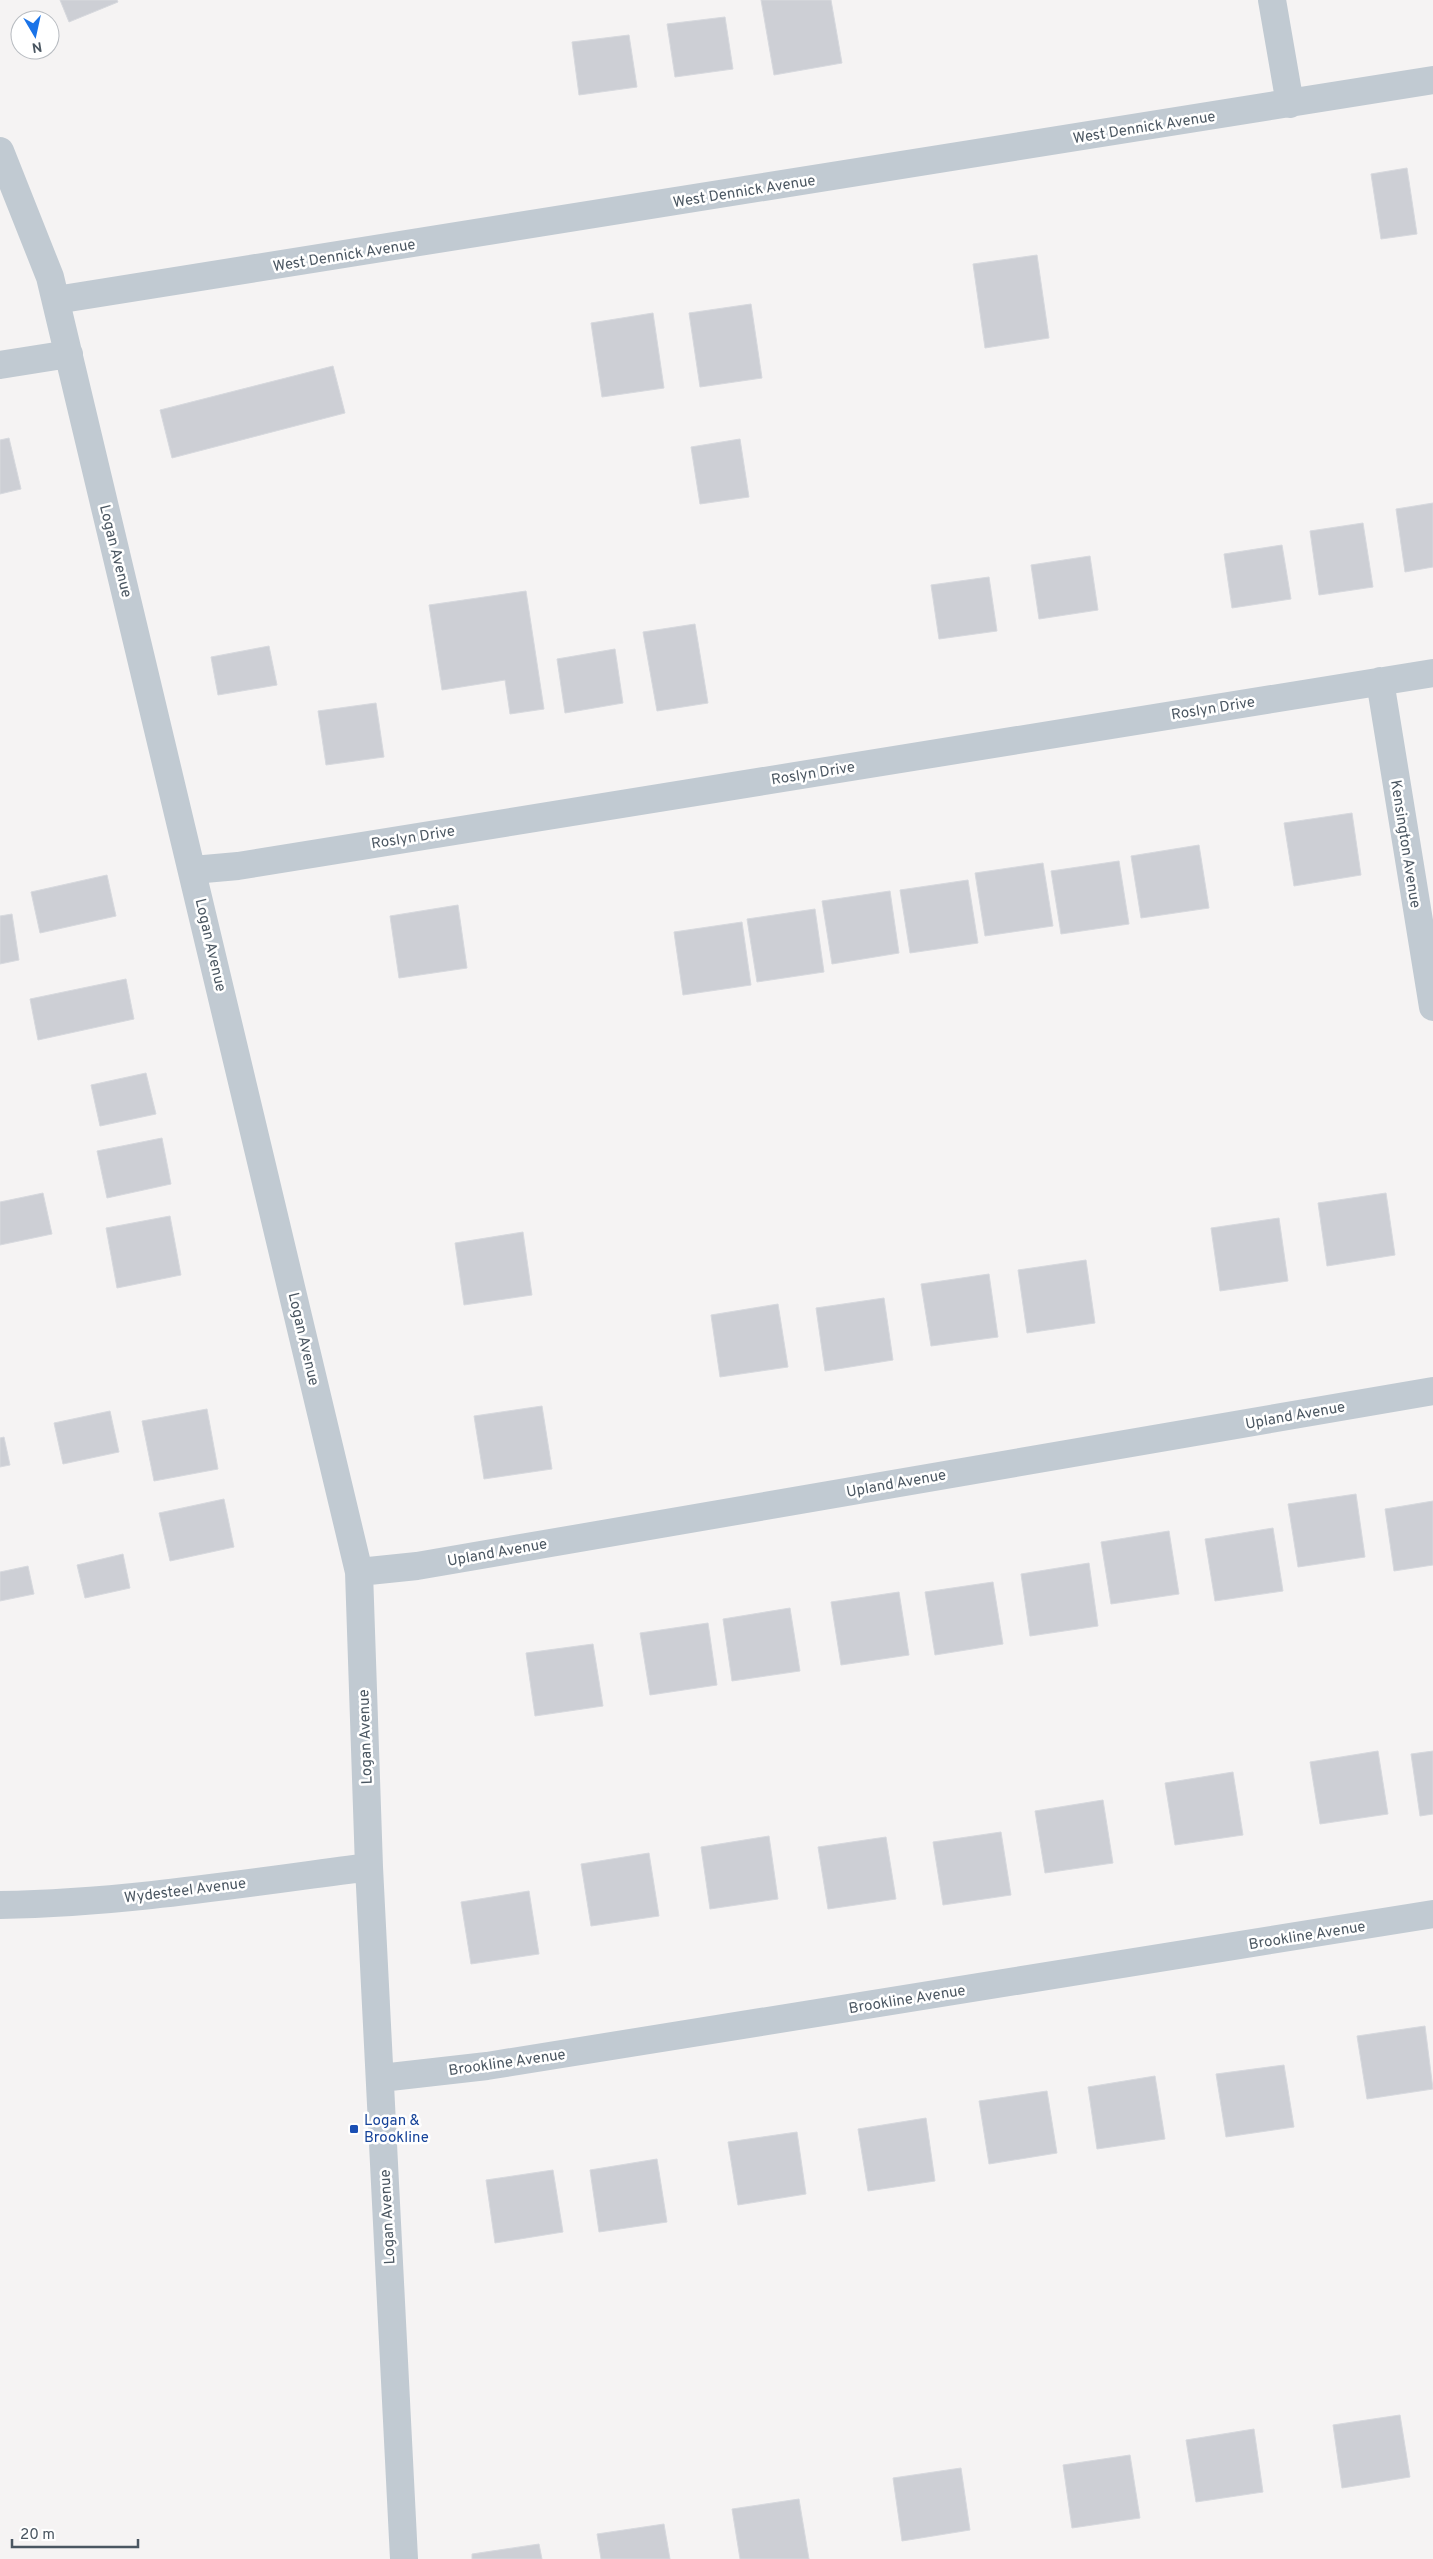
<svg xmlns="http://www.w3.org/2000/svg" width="1433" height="2559" font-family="Overpass,sans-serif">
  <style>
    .building { fill: #cdcfd5; stroke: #d7d9de }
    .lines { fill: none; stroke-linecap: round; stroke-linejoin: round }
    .minor { stroke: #c1cad2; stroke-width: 28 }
    .transit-dot { fill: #1a4fb4; stroke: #fff; stroke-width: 2 }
    .labels { text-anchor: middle; stroke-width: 5; stroke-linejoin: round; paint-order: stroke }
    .street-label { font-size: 15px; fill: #4a5661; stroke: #fff }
    .transit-label { font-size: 15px; fill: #164399; stroke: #fff; text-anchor: start }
  </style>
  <rect width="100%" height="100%" fill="#f5f3f3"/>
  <path class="building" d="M60,0H117L118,2L69,22Z
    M761,0H831L842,63L774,75Z
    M725,17L733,69L675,77L667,24Z
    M629,35L637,87L579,95L572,42Z
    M1407,168L1417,234L1381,239L1371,174Z
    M1037,255L1049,338L985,348L973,264Z
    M751,304L762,378L700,387L689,313Z
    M653,313L664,388L602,397L591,323Z
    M333,366L345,413L172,458L160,410Z
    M9,438L21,489L0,494V440Z
    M740,439L749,497L700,504L691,447Z
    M1433,503V567L1405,572L1396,509Z
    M1363,523L1373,587L1319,595L1310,531Z
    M1282,545L1291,599L1232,608L1224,554Z
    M1090,556L1098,610L1039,619L1031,565Z
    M989,577L997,631L939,639L931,585Z
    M526,591L544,709L510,714L505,680L442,690L429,605Z
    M695,624L708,703L657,711L643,632Z
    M269,646L277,685L218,695L211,657Z
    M615,649L623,703L565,713L557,659Z
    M376,703L384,757L326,765L318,711Z
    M1352,813L1361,875L1294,886L1284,823Z
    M1199,845L1209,908L1141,918L1131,856Z
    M1119,861L1129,924L1061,934L1051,871Z
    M1043,863L1053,926L985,936L975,873Z
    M107,875L116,916L40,933L31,892Z
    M968,880L978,943L910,953L900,890Z
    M890,891L899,953L832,964L822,901Z
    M458,905L467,968L399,978L390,916Z
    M815,909L824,972L757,982L747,919Z
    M12,914L19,960L0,964V916Z
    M742,922L751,985L683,995L674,932Z
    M126,979L134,1019L38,1040L30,999Z
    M146,1073L156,1114L100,1126L91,1085Z
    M162,1138L171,1184L107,1198L97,1151Z
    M43,1193L52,1234L0,1245V1202Z
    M1386,1193L1395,1255L1327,1266L1318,1203Z
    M170,1216L181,1275L117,1288L106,1228Z
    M1279,1218L1288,1281L1220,1291L1211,1228Z
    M523,1232L532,1295L464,1305L455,1243Z
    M1086,1260L1095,1323L1027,1333L1018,1270Z
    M989,1274L998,1337L931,1346L921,1284Z
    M884,1298L893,1360L825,1371L816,1308Z
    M778,1304L788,1367L720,1377L711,1315Z
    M542,1406L552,1469L484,1479L474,1416Z
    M207,1409L218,1469L154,1481L142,1421Z
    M110,1411L119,1452L63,1464L54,1423Z
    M4,1437L10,1465L0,1467V1438Z
    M1356,1494L1365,1557L1298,1567L1288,1504Z
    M224,1499L234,1547L170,1561L159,1513Z
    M1433,1501V1565L1394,1571L1385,1509Z
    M1273,1528L1283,1591L1215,1601L1205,1539Z
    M1169,1531L1179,1594L1111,1604L1101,1542Z
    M123,1554L130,1588L85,1598L77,1565Z
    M1089,1563L1098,1626L1030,1636L1021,1574Z
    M28,1566L34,1594L0,1601V1572Z
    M993,1582L1003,1644L935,1655L925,1592Z
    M899,1592L909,1655L841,1665L831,1602Z
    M790,1608L800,1671L732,1681L723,1619Z
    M708,1623L717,1685L650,1695L640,1633Z
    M593,1644L603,1706L535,1716L526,1653Z
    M1378,1751L1388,1814L1320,1824L1310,1762Z
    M1433,1751V1814L1420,1816L1411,1754Z
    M1233,1772L1243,1835L1175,1845L1165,1783Z
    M1103,1800L1113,1863L1045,1873L1035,1811Z
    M1001,1832L1011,1895L943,1905L933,1842Z
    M769,1836L778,1899L710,1909L701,1847Z
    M886,1837L896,1899L828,1909L818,1847Z
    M649,1853L659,1916L591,1926L581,1864Z
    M529,1891L539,1954L471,1964L461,1902Z
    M1425,2026L1433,2089L1367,2099L1357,2036Z
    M1284,2065L1294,2127L1226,2137L1216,2074Z
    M1155,2076L1165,2139L1097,2149L1088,2087Z
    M1047,2091L1057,2153L989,2164L979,2101Z
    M926,2118L935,2181L868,2191L858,2129Z
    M797,2132L806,2194L738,2205L728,2142Z
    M657,2159L667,2222L599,2232L590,2170Z
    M553,2170L563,2232L495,2243L486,2180Z
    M1400,2415L1410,2477L1342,2488L1333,2425Z
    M1254,2429L1263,2492L1196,2502L1186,2440Z
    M1130,2455L1140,2518L1072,2528L1063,2465Z
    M961,2468L970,2530L902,2541L893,2478Z
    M799,2499L809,2559H740L732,2509Z
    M664,2524L670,2559H601L597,2534Z
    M539,2544L542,2559H472V2554Z"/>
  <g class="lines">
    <path class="minor" d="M1272,0L1290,104
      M0,151L50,277L359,1572L369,1867L404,2559
      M56,300L1433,80
      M0,365L69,354
      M1380,681L1433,1007
      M193,870L238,866L1433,673
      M359,1572L417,1566L1433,1391
      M0,1905C124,1903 246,1883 369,1867
      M381,2078L487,2066L1433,1914"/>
  </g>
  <rect class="transit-dot" x="349" y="2124" width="10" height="10" rx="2.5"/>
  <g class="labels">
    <g class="street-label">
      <text transform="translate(1144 127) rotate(-9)" y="5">West Dennick Avenue</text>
      <text transform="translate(744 191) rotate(-9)" y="5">West Dennick Avenue</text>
      <text transform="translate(344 255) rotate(-9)" y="5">West Dennick Avenue</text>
      <text transform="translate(116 551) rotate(76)" y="5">Logan Avenue</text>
      <text transform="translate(1213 708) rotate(-9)" y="5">Roslyn Drive</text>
      <text transform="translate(813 773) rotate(-9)" y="5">Roslyn Drive</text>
      <text transform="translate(413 837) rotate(-9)" y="5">Roslyn Drive</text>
      <text transform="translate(1406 844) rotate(81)" y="5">Kensington Avenue</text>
      <text transform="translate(211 945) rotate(77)" y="5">Logan Avenue</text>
      <text transform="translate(304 1339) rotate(77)" y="5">Logan Avenue</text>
      <text transform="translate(1295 1415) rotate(-10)" y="5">Upland Avenue</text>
      <text transform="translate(896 1483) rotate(-10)" y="5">Upland Avenue</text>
      <text transform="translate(497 1552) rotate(-10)" y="5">Upland Avenue</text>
      <text transform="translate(365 1737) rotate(-92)" y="5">Logan Avenue</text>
      <text transform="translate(185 1890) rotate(-7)" y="5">Wydesteel Avenue</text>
      <text transform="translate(1307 1935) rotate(-9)" y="5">Brookline Avenue</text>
      <text transform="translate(907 1999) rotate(-9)" y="5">Brookline Avenue</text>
      <text transform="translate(507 2062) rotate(-8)" y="5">Brookline Avenue</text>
      <text transform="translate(387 2217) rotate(-93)" y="5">Logan Avenue</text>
    </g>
    <g class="transit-label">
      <text x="364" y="2125">Logan &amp;<tspan x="364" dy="17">Brookline</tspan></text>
    </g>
  </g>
  <g transform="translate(35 35) rotate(171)"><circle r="24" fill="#ffffff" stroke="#b7bbc0"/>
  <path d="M0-4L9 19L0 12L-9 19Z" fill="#1a73e8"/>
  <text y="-8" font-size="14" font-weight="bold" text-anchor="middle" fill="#4a5661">N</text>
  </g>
  <path d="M12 2539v8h126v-8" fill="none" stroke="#4a5661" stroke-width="2.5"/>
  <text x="20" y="2539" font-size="15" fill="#4a5661" stroke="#ffffff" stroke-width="4" paint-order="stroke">20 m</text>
</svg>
